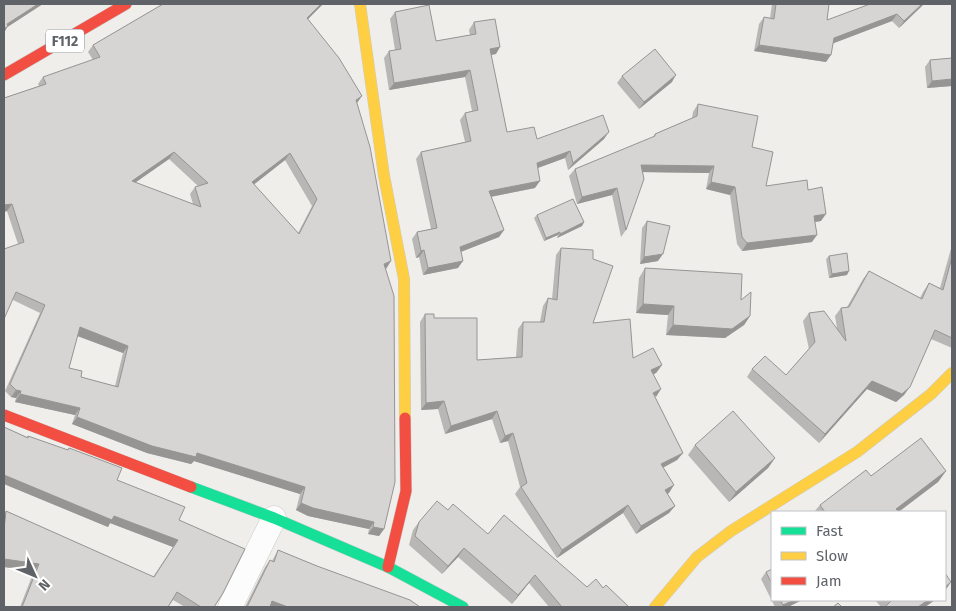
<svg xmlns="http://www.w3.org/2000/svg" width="956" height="611" font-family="'Fira Sans',sans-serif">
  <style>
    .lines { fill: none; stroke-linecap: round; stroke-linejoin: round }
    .street-casing { stroke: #cbcccc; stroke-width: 25 }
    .fast-casing { stroke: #cacacb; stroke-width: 12 }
    .slow-casing { stroke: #cacacb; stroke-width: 12 }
    .jam-casing { stroke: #cacacb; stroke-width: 12 }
    .street { stroke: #fdfcfc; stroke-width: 24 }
    .fast { stroke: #16e098; stroke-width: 11 }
    .slow { stroke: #ffcf43; stroke-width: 11 }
    .jam { stroke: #f24e42; stroke-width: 11 }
    .wall { fill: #b8b7b5; fill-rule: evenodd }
    .shaded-wall { fill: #969594 }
    .building { fill: #d6d5d3; stroke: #969594; fill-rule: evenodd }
    .labels { text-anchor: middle; stroke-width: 4.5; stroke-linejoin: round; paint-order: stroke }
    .shield { fill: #fff; stroke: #8f9295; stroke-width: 1 }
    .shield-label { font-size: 14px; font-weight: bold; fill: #5f6368 }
  </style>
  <rect width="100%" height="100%" fill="#efeeea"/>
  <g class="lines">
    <defs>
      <path id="street" d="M230,607L274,518"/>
      <path id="fast" d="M191,487L274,518L388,567L463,607"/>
      <path id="slow" d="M360,4L384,176L404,279L405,418
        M655,607L697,557L731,531L857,452L931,394L952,373"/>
      <path id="jam" d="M4,75L126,4
        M4,415L191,487
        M388,567L406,491L405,418"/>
    </defs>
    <use href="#street" class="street-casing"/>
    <use href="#fast" class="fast-casing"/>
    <use href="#slow" class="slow-casing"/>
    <use href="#jam" class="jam-casing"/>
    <use href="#street" class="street"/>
    <use href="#fast" class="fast"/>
    <use href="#slow" class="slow"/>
    <use href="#jam" class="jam"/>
  </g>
  <path class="wall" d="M163,4H323L308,19L357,103L386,269L384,529L379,536L368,534L369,529L308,516L296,510L300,494L194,461L191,464L147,453L72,424L75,415L15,402L16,398L11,397L5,391L40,313L13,300L18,244L7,211L4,212V98L39,86L38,84L43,77L93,60L88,52L93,45ZM169,159L198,186L195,187L190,194L193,204L135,183ZM285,160L312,206L298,233L253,184ZM77,336L123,353L115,386L81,377L69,368Z
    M772,4H829L827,20L923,5L899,28L892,21L833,43L826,62L754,51L759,24L764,17L770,18Z
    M395,12L436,41L470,35L469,30L474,22L496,54L491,55L507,132L537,139H604L568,170L565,158L538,168L535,188L491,197L504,230L499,237L461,252L458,268L423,275L419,257L416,258L412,239L417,232L431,229L416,159L421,152L465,142L460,120L465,113L472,111L465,77L389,90L384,58L389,51L395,50L390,19Z
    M952,58V86L927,88L925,67L930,60Z
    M622,76L672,82L639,109L617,83Z
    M698,104L752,147L766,186L808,190L821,221L815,222L812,242L742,251L737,244L730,195L706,189L709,173L642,172L626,230L621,237L612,195L577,204L569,176L575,169L652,138L655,134L692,118L693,112Z
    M537,215L584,222L582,226L557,238L558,235L544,241L534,218Z
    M647,221L658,261L640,264L642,228Z
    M952,245V348L931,339L904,395L896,402L867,389L819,443L747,377L752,369L786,375L809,349L803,321L809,313L837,328L835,316L841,308L847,307L863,279L869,271L920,298L923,292L929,283L940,288Z
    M561,248L593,259V323L633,358L662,365L656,373L653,374L655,397L683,453L677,460L663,468L669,493H667L675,506L669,513L636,534L623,513L557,558L515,494L520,487L508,441L500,443L492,419L445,434L438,409L421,410L420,322L425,314L434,318L477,360L516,357L518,329L523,322H540L543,306L548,298L552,299L556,255Z
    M829,256L847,275L829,278L826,259Z
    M645,268L741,300L750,316L744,325L725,338L666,335L668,315L636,313L639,278Z
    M4,427L27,437L28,436L67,450L69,448L117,480L179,520L214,607H185L173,600L168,607H20L34,571L4,567V515L6,511L153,577L173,547L110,523L108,527L4,484Z
    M695,445L775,458L768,468L729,502L688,455Z
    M946,471L938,482L899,512H814L820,505L871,476Z
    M448,510L488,534L587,587L603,588L629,607H549L529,583L512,604L458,557L442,574L409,545L413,530L419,522Z
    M278,550L317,566L420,607H245L265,567L270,560L272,561Z
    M772,569V600H802L788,607H775L761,579L766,572Z
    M875,600H935L925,607H881Z"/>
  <path class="shaded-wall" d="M38,4H43L6,28L8,26L4,33V29L7,24Z
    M321,4H323L302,25L307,18Z
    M922,4H924L899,28L904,21Z
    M897,14L892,21L829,45L834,38Z
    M759,45L831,55L826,62L754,51Z
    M500,47L496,54L485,56L490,49Z
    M470,70L465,77L389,90L394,83Z
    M676,75L672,82L639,109L644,102Z
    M952,79V86L927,88L932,81Z
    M362,96L357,103L356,100Z
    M609,132L604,139L568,170L573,163Z
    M570,151L565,158L532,170L537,163Z
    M174,152L169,159L127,188L132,181Z
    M290,153L285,160L247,190L252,182Z
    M641,165L714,166L709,173L636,172Z
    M540,181L535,188L484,198L489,191Z
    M711,182L735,187L730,195L706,189Z
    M617,188L612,195L577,204L582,197Z
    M12,204L7,211L4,212V205Z
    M826,214L821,221L808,223L814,216Z
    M584,222L582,226L557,238L560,234Z
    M504,230L499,237L455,254L460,247Z
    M560,232L558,235L544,241L546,238Z
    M817,235L812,242L742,251L747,243Z
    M424,250L419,257L416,258L421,251Z
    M663,254L658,261L640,264L644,257Z
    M391,261L386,269L379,271L384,264Z
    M463,261L458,268L423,275L428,268Z
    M849,271L847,275L829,278L832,274Z
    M643,304L674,306L668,315L636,313Z
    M750,316L744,325L725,338L666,335L673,325Z
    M80,327L128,346L123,353L75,335Z
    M662,365L656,373L646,378L651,370Z
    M872,381L910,387L904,395L896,402L867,389L819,443L825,434Z
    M661,389L656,397L653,393Z
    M16,390L21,391L16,398L11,397Z
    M20,394L80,408L75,415L15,402Z
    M444,401L438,409L421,410L426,403Z
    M497,411L492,419L445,434L451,426Z
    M77,417L197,453L305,487L300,494L194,461L191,464L147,453L72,424Z
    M513,433L508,441L500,443L505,436Z
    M683,453L677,460L656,471L661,464Z
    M775,458L768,468L729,502L736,492Z
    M946,471L938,482L898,512L896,509Z
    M4,475L114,516L178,540L173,547L110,523L108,527L4,484Z
    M674,485L669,493L660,498L665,490Z
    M301,503L374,522L369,529L308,516L296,510Z
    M628,505L623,513L557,558L562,550Z
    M675,506L669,513L636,534L641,526Z
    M373,527L384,529L379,536L368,534Z
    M464,548L458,557L442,574L448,566Z
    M4,559L39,564L34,571L4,567Z
    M535,575L529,583L512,604L518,595Z
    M951,582L945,591V587Z
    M794,600H802L788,607H781L783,605Z
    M928,600H935L925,607H918Z
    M272,601L288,607H268Z"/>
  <path class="building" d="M4,4H38L7,24L8,26L4,29Z
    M163,4H321L307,18L339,58L362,96L356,100L370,147L391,261L384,264L394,296L395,482L384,529L373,527L374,522L313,508L301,503L305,487L197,453L196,457L152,446L77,417L80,408L20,394L21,391L16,390L10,384L45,305L16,292L4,319V249L24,242L12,204L4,205V98L46,84L43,77L100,57L93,45ZM174,152L208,183L195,187L201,207L132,181ZM290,153L317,199L299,234L252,182ZM80,327L128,346L118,387L81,377L82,371L69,368Z
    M776,4H829L827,20L870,4H922L904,21L897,14L834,38L831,55L759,45L764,17L774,19Z
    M429,5L436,41L476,34L474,22L495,19L500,47L490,49L507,132L534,127L537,139L603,115L609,132L573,163L570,151L537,163L540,181L489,191L504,230L460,247L463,261L428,268L424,250L421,251L417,232L437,228L421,152L471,141L465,113L478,110L470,70L394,83L389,51L401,49L395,12Z
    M655,49L676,75L644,102L622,76Z
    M952,58V79L932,81L930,60Z
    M698,104L758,116L752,147L773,152L766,186L807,180L808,190L822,187L826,214L814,216L817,235L747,243L742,237L735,187L711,182L714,166L641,165L644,179L626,230L617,188L582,197L575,169L655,136V134L697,116Z
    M573,199L584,222L560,234V232L546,238L537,215Z
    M647,221L670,226L663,254L644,257Z
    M561,248L593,250V259L613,266L593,323L630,319L633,358L653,348L662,365L651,370L661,389L653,393L683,453L661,464L674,485L665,490L675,506L641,526L628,505L562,550L521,487L527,483L513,433L505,436L497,411L451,426L444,401L426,403L425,314H434V318H477V360L522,357L523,322H544L548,298L557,300Z
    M847,253L849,271L832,274L829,256Z
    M952,257V338L935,330L910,387L902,394L872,381L825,434L752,369L765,356L786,375L815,342L809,313L824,311L846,341L841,308L849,307L869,271L922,299L929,283L943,290Z
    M645,268L742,274L741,300L751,292L750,316L732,329L673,325L674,306L643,304Z
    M733,411L775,458L736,492L695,445Z
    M4,427L28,438V436L68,450L69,448L122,468L117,480L185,507L179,520L245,549L223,593L214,607H201L177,592L168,607H22L39,564L4,559V529L6,511L154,577L178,540L114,516L112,520L4,475Z
    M921,438L946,471L896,509L899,512H825L820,505L866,470L871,476Z
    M437,501L448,510L453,504L488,534L504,515L587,587L596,579L603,588L606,585L629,607H562L535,575L518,595L464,548L448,566L415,536L419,522Z
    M278,550L317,566L410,600L420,607H288L272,601L270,607H247L270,560L274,562Z
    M772,569V584L766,572Z
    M945,573L951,582L945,587Z
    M780,600H794L783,605Z
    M892,600H928L918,607H885Z
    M838,603L842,607H833Z"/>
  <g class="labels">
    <rect class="shield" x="46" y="29.5" width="38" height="23" rx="4"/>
    <g class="shield-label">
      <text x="65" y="46">F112</text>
    </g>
  </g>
  <rect width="956" height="611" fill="none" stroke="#5f6368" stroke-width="10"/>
  <rect x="771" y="511" width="175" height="90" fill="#ffffff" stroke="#bfc1c3"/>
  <rect x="781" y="527" width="25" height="8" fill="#16e098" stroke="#bfc1c3"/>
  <text x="816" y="536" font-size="15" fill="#5f6368">Fast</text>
  <rect x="781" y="552" width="25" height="8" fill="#ffcf43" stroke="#bfc1c3"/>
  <text x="816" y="561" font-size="15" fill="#5f6368">Slow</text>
  <rect x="781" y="577" width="25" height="8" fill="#f24e42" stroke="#bfc1c3"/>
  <text x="816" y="586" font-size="15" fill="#5f6368">Jam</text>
  <g transform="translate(35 576) rotate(134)" stroke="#ffffff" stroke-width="4" paint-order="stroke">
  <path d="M0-4L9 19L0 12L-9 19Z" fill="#5f6368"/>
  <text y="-8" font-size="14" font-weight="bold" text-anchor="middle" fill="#5f6368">N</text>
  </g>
</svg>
